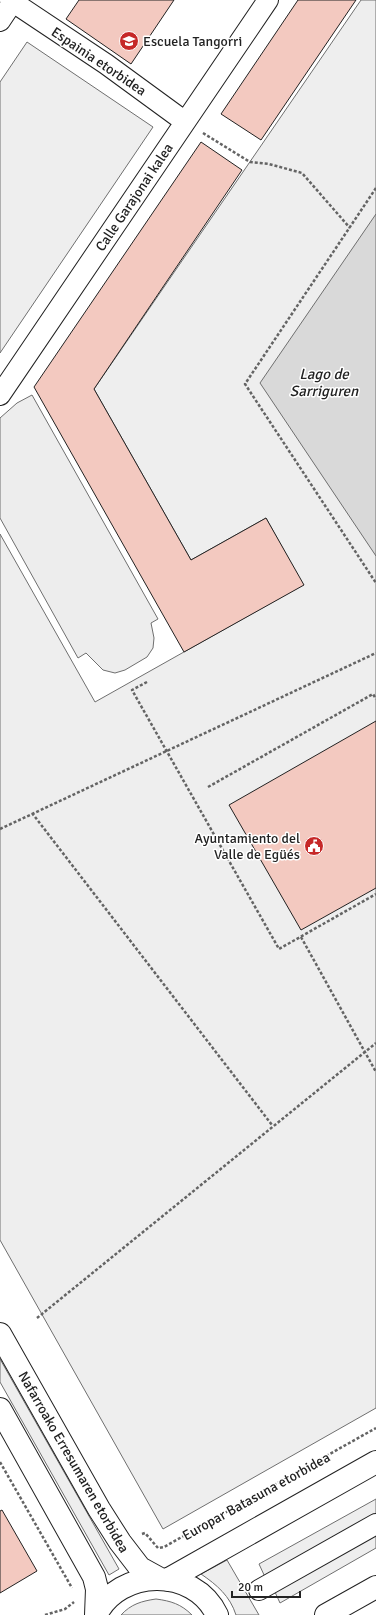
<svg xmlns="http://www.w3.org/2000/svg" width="376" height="1615" font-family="Signika,sans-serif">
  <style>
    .green { fill: #eee; stroke: #6f6f6f }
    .parking { fill: #ededed; stroke: #6f6f6f }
    .water { fill: #d9d9d9; stroke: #6f6f6f }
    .building { fill: #f3c9c0; stroke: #222 }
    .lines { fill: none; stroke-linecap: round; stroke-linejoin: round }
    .street-casing { stroke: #222; stroke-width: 22 }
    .secondary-casing { stroke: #222; stroke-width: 24 }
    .path { stroke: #646464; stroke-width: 2.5; stroke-dasharray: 3 2; stroke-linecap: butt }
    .street { stroke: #fff; stroke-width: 20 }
    .secondary { stroke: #fff; stroke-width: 22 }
    .labels { text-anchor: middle; stroke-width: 3; stroke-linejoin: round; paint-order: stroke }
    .poi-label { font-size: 14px; fill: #222; stroke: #fff; text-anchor: start }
    .street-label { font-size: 14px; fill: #222; stroke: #fff }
    .water-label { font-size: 15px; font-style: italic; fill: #222; stroke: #fff }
  </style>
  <rect width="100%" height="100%" fill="#fff"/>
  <path class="green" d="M361,0H376V1408L163,1529L0,1240V534L95,702L303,585L266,518L191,560L94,389Z
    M27,42L153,127L0,353V82Z
    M0,1359L119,1569L109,1575L0,1382Z
    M376,1499V1514L265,1577L259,1564Z
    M376,1534V1548L280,1603L275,1592Z
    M227,1560L259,1615H236C230,1596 217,1585 201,1574Z
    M156,1599C171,1601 181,1604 192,1615H121C131,1604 142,1601 156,1599Z"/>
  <path class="parking" d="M32,395L158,619L151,623L154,638L153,648L147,657L125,670L115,673L103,670L86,653L78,658L0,518V418L17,403Z"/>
  <path class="water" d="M376,214V556L260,383Z"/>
  <path class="building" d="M79,0H174L131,64L66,19Z
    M298,0H356L261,140L221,114Z
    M201,142L242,170L94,389L191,560L266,518L304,585L184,652L34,387Z
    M376,721V888L301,930L229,805Z
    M2,1510L37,1571L0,1593V1511Z"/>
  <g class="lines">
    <defs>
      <path id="street" d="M10,0L106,64L184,121
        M0,21L14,0
        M0,395L268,0
        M259,1590L376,1524"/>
      <path id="secondary" d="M0,1334L99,1509L120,1542L140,1568L160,1579
        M0,1409L94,1577L97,1589L96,1615
        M167,1580L376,1462
        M96,1615C119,1568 194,1566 217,1615
        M326,1615L376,1587"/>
    </defs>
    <use href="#street" class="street-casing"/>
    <use href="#secondary" class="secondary-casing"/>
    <path class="path" d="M203,133L250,162L269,164L302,173L350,228
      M376,188L245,384L376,583
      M147,682L132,690L279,949L376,894
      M208,787L373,694L376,699
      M32,813L272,1125
      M0,829L376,653
      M301,937L376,1072
      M37,1318L376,1043
      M0,1462L72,1588
      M142,1534L145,1533L158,1548L164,1547L376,1428
      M45,1615L65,1609L74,1602"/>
    <use href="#street" class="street"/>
    <use href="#secondary" class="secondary"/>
  </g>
  <defs>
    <symbol id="school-disc" viewBox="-11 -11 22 22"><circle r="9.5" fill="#c62828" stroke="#fff"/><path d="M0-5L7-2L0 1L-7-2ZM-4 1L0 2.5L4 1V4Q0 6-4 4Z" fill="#fff"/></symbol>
    <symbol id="civic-disc" viewBox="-11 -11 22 22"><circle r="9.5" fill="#c62828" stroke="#fff"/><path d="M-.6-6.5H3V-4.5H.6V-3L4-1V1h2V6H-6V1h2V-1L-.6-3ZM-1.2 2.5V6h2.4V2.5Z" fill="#fff"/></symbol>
  </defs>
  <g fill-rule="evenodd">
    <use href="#school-disc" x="118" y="30" width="22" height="22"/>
    <use href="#civic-disc" x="303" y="835" width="22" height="22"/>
  </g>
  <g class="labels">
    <g class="poi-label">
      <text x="143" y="46">Escuela Tangorri</text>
      <text x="300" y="843" text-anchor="end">Ayuntamiento del<tspan x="300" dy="16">Valle de Egüés</tspan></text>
    </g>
    <g class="street-label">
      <text transform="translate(99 61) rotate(34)" y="5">Espainia etorbidea</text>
      <text transform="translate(134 197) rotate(-56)" y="5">Calle Garajonai kalea</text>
      <text transform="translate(74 1462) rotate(60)" y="5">Nafarroako Erresumaren etorbidea</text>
      <text transform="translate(256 1496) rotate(-29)" y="5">Europar Batasuna etorbidea</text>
    </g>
    <g class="water-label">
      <text x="324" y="379">Lago de<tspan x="324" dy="17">Sarriguren</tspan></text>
    </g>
  </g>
  <path d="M232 1591v6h68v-6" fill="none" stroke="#222222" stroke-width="2"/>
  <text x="238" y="1591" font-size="12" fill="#222222" stroke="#ffffff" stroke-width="3" paint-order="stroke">20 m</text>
</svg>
